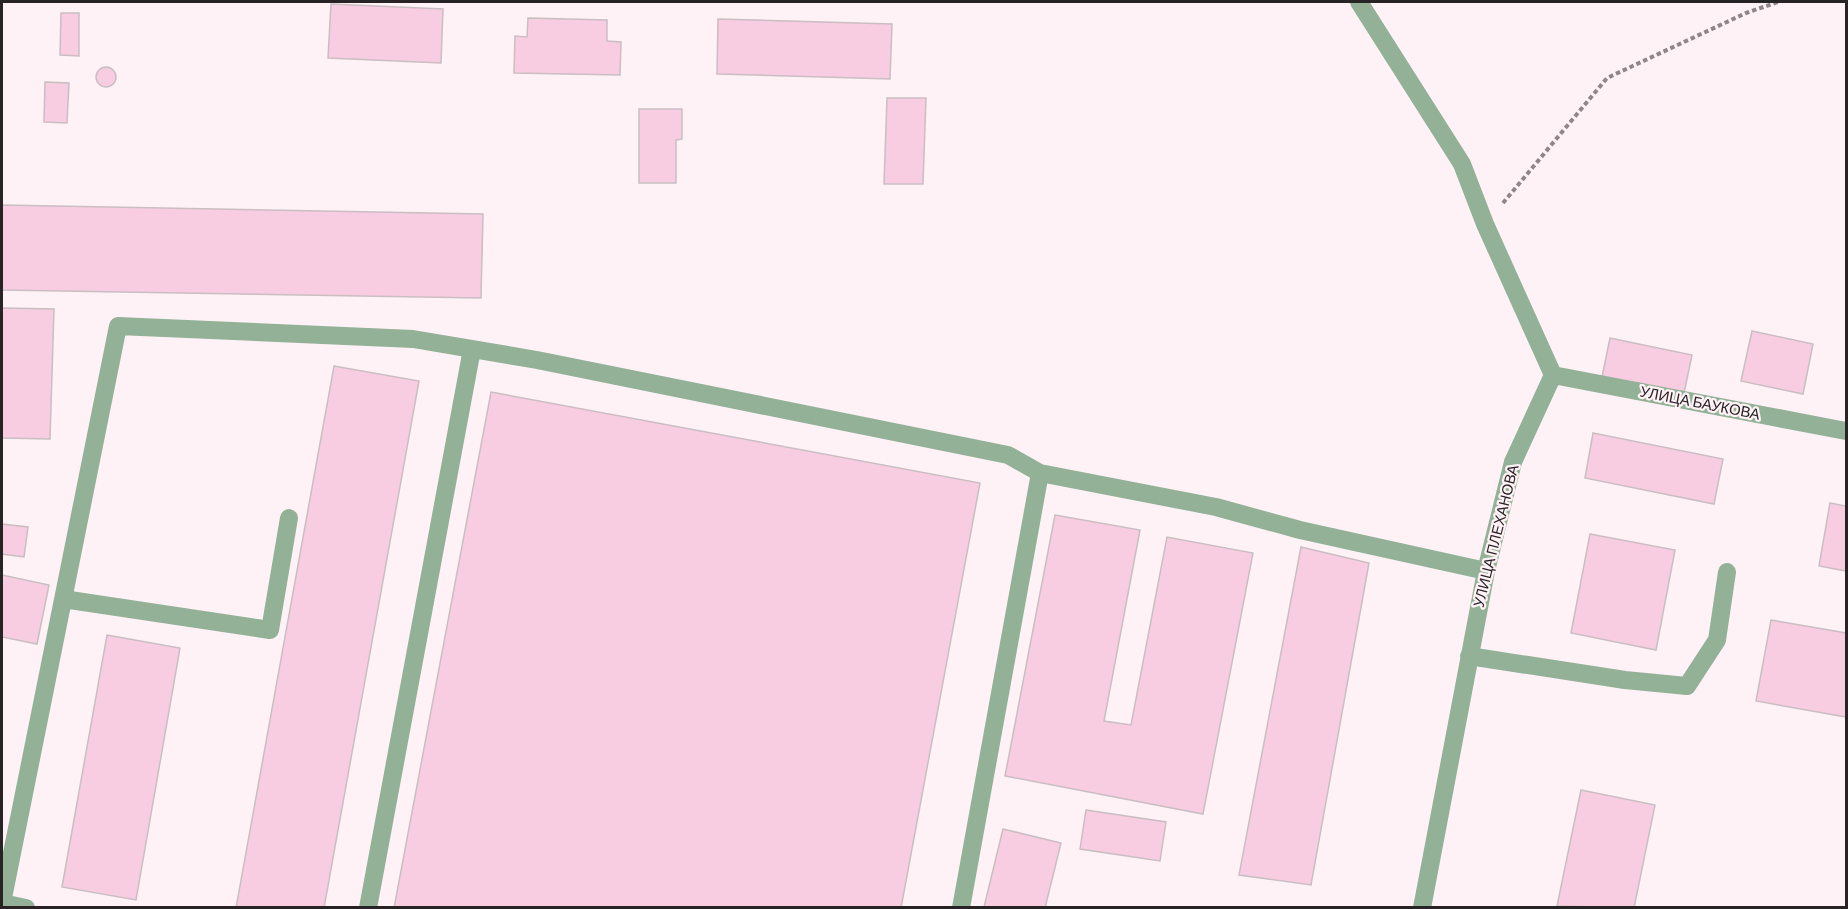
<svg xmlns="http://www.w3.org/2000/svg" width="1848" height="909" font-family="Barlow,sans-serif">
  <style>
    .building { fill: #f9cde1; stroke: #c9bec2; stroke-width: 1.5 }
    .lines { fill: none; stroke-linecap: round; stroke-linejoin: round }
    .path { stroke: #8e8689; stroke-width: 4; stroke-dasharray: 4.5 3; stroke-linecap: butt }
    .minor { stroke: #93b196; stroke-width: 18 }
    .labels { text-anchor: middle; stroke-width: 4.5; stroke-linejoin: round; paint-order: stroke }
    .street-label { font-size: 15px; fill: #282325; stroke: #fef2f7 }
  </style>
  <rect width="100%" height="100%" fill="#fef2f7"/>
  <path class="building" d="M331,4L443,9L441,63L328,58Z
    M61,13H79V56L60,55Z
    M528,18L607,20V41L621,42L620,75L514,73L515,36L527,37Z
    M718,19L892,24L890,79L717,74Z
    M96 77a10 10 0 1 1 20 0a10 10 0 1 1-20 0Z
    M45,82L69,83L67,123L44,122Z
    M887,98H926L923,184H884Z
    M639,109H682V139L676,140V183H639Z
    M2,205L483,214L481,298L2,290Z
    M2,308L54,309L50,439L2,438Z
    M1752,331L1813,344L1803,394L1741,381Z
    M1610,338L1692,355L1684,393L1602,377Z
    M334,366L419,381L324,908H236Z
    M491,392L980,483L901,908H394Z
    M1593,433L1723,459L1714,504L1585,478Z
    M1830,503L1846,506V571L1819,566Z
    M1055,515L1140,530L1104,721L1131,725L1167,537L1253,553L1203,814L1005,776Z
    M2,524L28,527L24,557L2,554Z
    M1590,534L1675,550L1656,650L1571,633Z
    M1301,547L1369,563L1311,885L1239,875Z
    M2,575L49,585L37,644L2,637Z
    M1771,620L1846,633V717L1756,701Z
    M107,635L180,648L136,900L62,887Z
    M1581,790L1655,805L1634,908L1557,906Z
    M1086,810L1166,822L1160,861L1080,849Z
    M1003,829L1061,843L1045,908L984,907Z"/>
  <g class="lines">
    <path class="path" d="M1503,203L1607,78L1746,13L1778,2"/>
    <path class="minor" d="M1359,2L1462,164L1485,224L1553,375L1513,462L1486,571L1422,908
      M1553,375L1846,431
      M63,599L270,630L289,518
      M1469,656L1625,680L1687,686L1717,640L1727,572
      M2,903L118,326L413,339L537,360L1008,455L1040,473L1216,507L1300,530L1486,571
      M2,903L26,908
      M368,908L472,349
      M961,908L1040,473"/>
  </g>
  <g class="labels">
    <g class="street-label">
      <text transform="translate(1700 403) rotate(11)" y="5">УЛИЦА БАУКОВА</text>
      <text transform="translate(1496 536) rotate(-76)" y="5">УЛИЦА ПЛЕХАНОВА</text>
    </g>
  </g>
  <rect width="1848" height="909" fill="none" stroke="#282325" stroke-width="6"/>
</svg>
